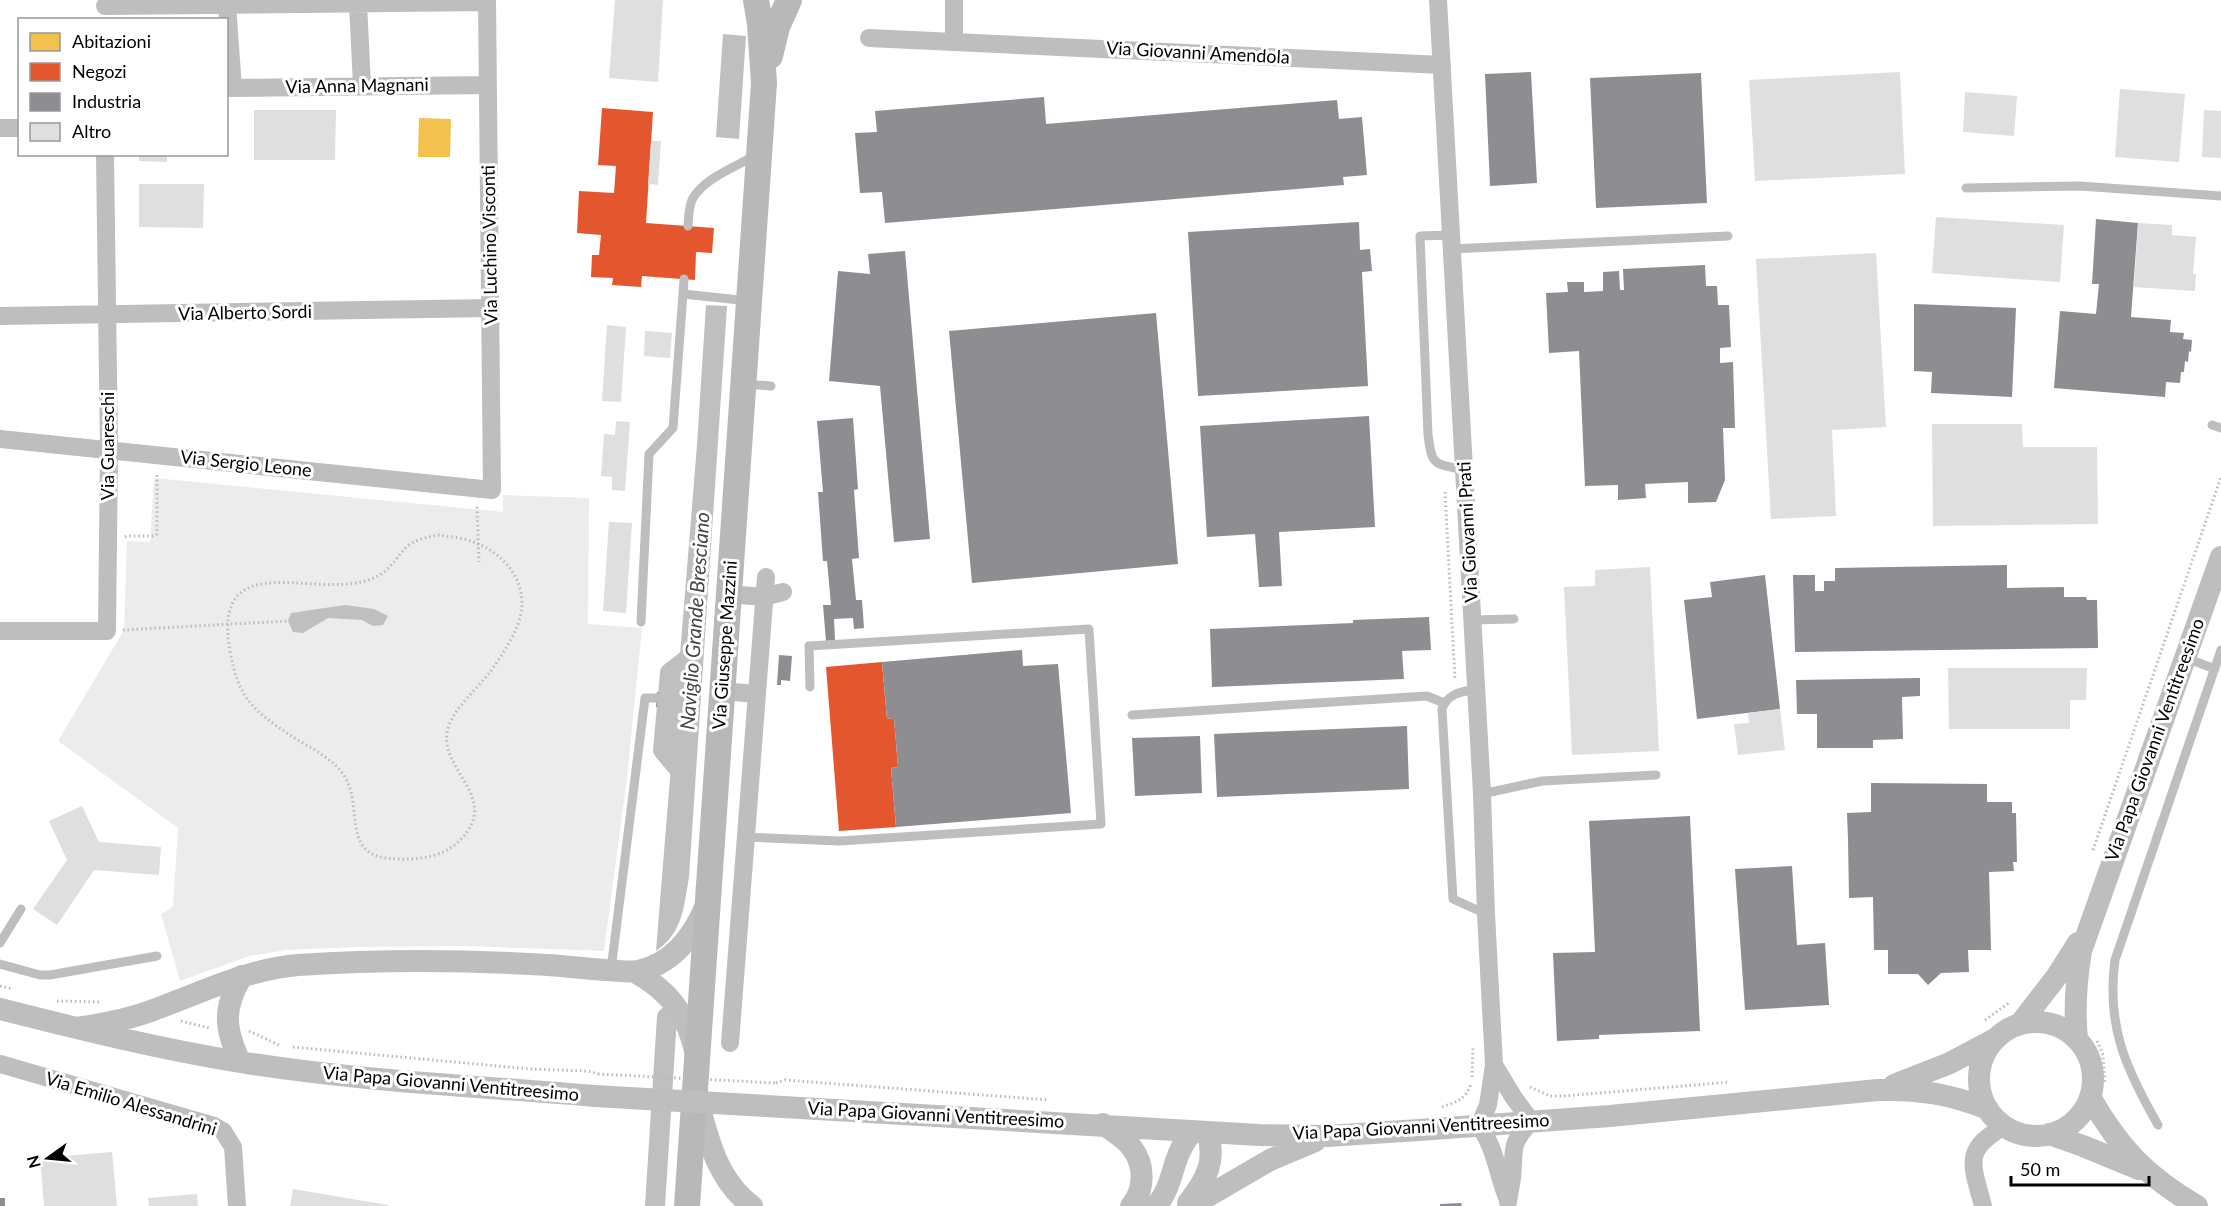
<svg xmlns="http://www.w3.org/2000/svg" width="2221" height="1206" font-family="Lato,sans-serif">
  <style>
    .green { fill: #ececec }
    .water { fill: #bfbfbf }
    .homes { fill: #f2c14e }
    .shops { fill: #e4572e }
    .industry { fill: #8d8d92 }
    .lines { fill: none; stroke-linecap: round; stroke-linejoin: round }
    .canal { stroke: #bfbfbf; stroke-width: 20 }
    .building { fill: #dfdfdf }
    .path { stroke: #b9b9b9; stroke-width: 3; stroke-dasharray: 1.5 3; stroke-linecap: butt }
    .service { stroke: #bebebe; stroke-width: 9 }
    .minor { stroke: #bebebe; stroke-width: 18 }
    .tertiary { stroke: #bebebe; stroke-width: 22 }
    .secondary { stroke: #b8b8b8; stroke-width: 26 }
    .path-bridge { stroke: #b9b9b9; stroke-width: 3; stroke-dasharray: 1.5 3; stroke-linecap: butt }
    .tertiary-bridge { stroke: #bebebe; stroke-width: 22 }
    .labels { text-anchor: middle; stroke-width: 6; stroke-linejoin: round; paint-order: stroke }
    .street-label { font-size: 18px; fill: #000; stroke: #fff }
    .water-label { font-size: 20px; font-style: italic; fill: #444; stroke: #fff }
  </style>
  <rect width="100%" height="100%" fill="#fff"/>
  <path class="green" d="M154,478L503,512V495L589,498L588,624L642,628L627,778L604,951L466,946L358,947L286,950L249,956L180,981L161,914L173,907L178,828L58,741L124,630L127,541L150,542Z"/>
  <path class="water" d="M723,34L746,36L739,139L716,137Z
    M706,305L727,306L689,877C684,906 683,933 656,951L697,445Z
    M345,605L374,609L388,616L383,625L373,626L362,620L328,618L303,633L293,632L288,621L291,613Z"/>
  <path class="homes" d="M419,118L451,119L450,157H418Z"/>
  <path class="shops" d="M602,108L653,112L646,223L714,228L712,253L696,252L695,280L642,276L641,287L612,285L613,278L591,277L592,255H599L601,235L577,233L579,191L614,193L616,166L598,165Z
    M882,662L887,719L894,718L898,767L891,768L896,827L839,831L826,667Z"/>
  <path class="industry" d="M1531,72L1537,183L1490,186L1485,74Z
    M1701,73L1707,203L1596,208L1590,78Z
    M1044,97L1046,124L1337,100L1339,119L1362,117L1367,175L1343,177L1344,185L885,223L882,192L860,193L855,133L877,132L875,111Z
    M2096,219L2138,223L2131,317L2171,320L2170,332L2184,333L2183,339L2192,340L2191,352L2189,351L2188,362L2185,361L2184,372H2181L2180,383L2166,382L2165,397L2054,388L2060,311L2096,314L2099,284H2092Z
    M1359,222L1360,250L1370,249L1372,271L1362,272L1368,386L1198,396L1188,232Z
    M905,251L930,539L894,542L880,386L829,381L838,271L870,274L868,254Z
    M1705,265L1706,286H1717L1718,305H1729L1731,347L1720,348V363L1733,362L1735,428H1723L1725,480L1716,502L1688,503V482L1645,484L1646,498L1618,500V485L1585,486L1579,351L1549,353L1546,293L1568,292L1567,282H1584V292L1603,291V272L1619,271L1620,290H1624L1623,269Z
    M1914,304L2016,308L2012,397L1931,393L1932,372L1914,371Z
    M1156,313L1178,564L972,583L949,331Z
    M1369,416L1375,527L1279,532L1282,586L1259,587L1255,534L1207,537L1200,426Z
    M853,418L858,489L854,490L859,558L852,559L856,600H862L864,628L854,629L853,618L834,619L835,640L826,641L823,605H831L827,561H823L818,492H823L817,421Z
    M2007,565V588L2064,587V597H2086L2087,600H2097L2098,648L1795,652L1793,575H1815V591H1824V581H1835V568Z
    M1765,575L1780,709L1697,719L1684,600L1712,597L1710,582Z
    M1429,617L1431,650L1402,651L1404,679L1212,687L1210,629L1353,623V620Z
    M1022,650L1023,666L1058,664L1071,813L896,827L891,768L898,767L894,718L887,719L882,662Z
    M779,655L792,656L790,681L781,680V685H777Z
    M1920,678V696L1902,697L1903,739L1873,740V748H1817V714H1797L1796,680Z
    M657,692L672,693L671,708L656,707Z
    M1407,726L1409,789L1217,797L1214,734Z
    M1200,736L1202,793L1135,796L1132,738Z
    M1871,783L1987,784V802H2012V813H2016L2017,862H2013L2014,871L1989,872L1991,950H1968L1969,972L1941,973L1928,985L1918,974H1888V950H1874L1873,897L1849,898L1848,839L1847,813L1871,812Z
    M1690,816L1700,1031L1599,1035V1039L1557,1041L1553,953L1595,952L1589,821Z
    M1792,866L1797,945L1825,943L1829,1005L1745,1010L1735,869Z
    M0,1198H5V1206H0Z
    M1461,1203L1462,1206H1440V1204Z"/>
  <g class="lines">
    <path class="canal" d="M684,775L663,750L670,673L693,655
      M655,1206L667,1017"/>
  </g>
  <path class="building" d="M615,0H663L658,82L609,78Z
    M1900,72L1905,174L1755,181L1749,80Z
    M2120,89L2185,94L2179,162L2115,157Z
    M1965,92L2017,96L2014,136L1963,132Z
    M254,110H336L335,160H254Z
    M2204,110L2221,111V158L2202,157Z
    M651,141H661L658,185L648,184Z
    M139,154H167V162L139,161Z
    M139,184H204L203,228L139,227Z
    M1936,217L2064,225L2060,282L1932,273Z
    M2138,223L2172,225V235L2196,237L2193,274H2196L2195,291L2134,287Z
    M1876,253L1886,427L1832,430L1836,516L1771,519L1756,259Z
    M607,325L626,327L621,402L602,401Z
    M645,331L672,333L670,358L644,356Z
    M616,421L630,422L625,491L612,490V477L601,476L604,434L615,435Z
    M1932,424H2022L2023,447H2097L2098,524L1933,526Z
    M609,522L632,523L626,613L603,611Z
    M1650,567L1659,751L1572,755L1564,587L1595,586V570Z
    M1948,668H2087L2086,700H2070V729H1949Z
    M1780,709L1785,750L1738,755L1734,724L1749,723L1748,713Z
    M82,806L99,842L161,847L159,875L94,870L57,925L33,909L67,860L49,821Z
    M112,1152L117,1206H44L40,1158Z
    M293,1189L388,1205V1206H290Z
    M197,1194L198,1206H149L148,1198Z"/>
  <g class="lines">
    <path class="path" d="M1445,492L1455,680
      M477,507L479,562
      M438,535C451,537 466,538 478,544C505,555 527,582 521,613C517,634 502,655 490,672C477,689 457,705 449,725C433,769 505,796 459,841C442,859 410,861 386,858C343,852 362,808 346,779C336,759 308,747 290,735C252,710 238,697 230,651C211,543 316,601 371,579C391,572 395,557 409,545C418,539 428,537 438,535Z
      M125,537L128,536H154L157,534V473
      M123,630L288,621
      M2093,850L2221,477
      M0,986L13,989
      M57,1001L101,1002
      M1985,1020L2009,1003
      M181,1021L209,1028
      M249,1031L281,1046
      M2097,1041L2103,1055L2105,1084
      M293,1047L530,1069L588,1071L598,1074
      M1472,1077L1473,1047
      M776,1083L785,1080L1049,1100
      M1530,1087L1550,1096H1563L1730,1082
      M1442,1107C1456,1102 1467,1099 1471,1083"/>
    <path class="service" d="M1966,188L2080,186L2221,196
      M688,226C689,217 688,207 693,198C705,178 735,167 754,156
      M1451,235L1420,236L1428,435C1432,467 1434,463 1464,470
      M1451,249L1728,236
      M684,279L683,294L749,301
      M744,384L771,386
      M2212,425L2221,428
      M1473,620L1514,619
      M641,622L649,454L673,428L683,294
      M2186,658L2215,669
      M1476,689C1461,692 1448,693 1442,709L1453,899L1486,914
      M1132,715L1427,696L1444,703
      M1482,794L1542,781L1656,775
      M746,837L839,841L1101,824L1089,629L809,646L810,687
      M0,943L21,909
      M0,964L40,975H50L157,956
      M611,970L645,698H657
      M2158,1125C2126,1069 2106,1026 2115,960L2221,650"/>
    <path class="minor" d="M1438,0L1482,794L1486,914L1494,1065L1488,1105L1479,1126C1496,1148 1497,1174 1508,1200
      M358,3L362,86
      M227,5L233,88
      M105,6L487,2
      M869,38L1442,65
      M954,42V0
      M226,88L487,85
      M0,128H20
      M0,316L491,308
      M0,439L492,490L487,0
      M729,594L764,597L783,592
      M0,631H107L109,450L105,154
      M722,691L757,694
      M730,1043L766,577
      M0,1064L214,1126L223,1131L233,1147L237,1206
      M1494,1065L1514,1098L1531,1121C1509,1146 1515,1147 1512,1178C1511,1186 1509,1194 1508,1202
      M1983,1206C1972,1164 1962,1150 2005,1126"/>
    <path class="tertiary" d="M635,972C668,990 687,1014 695,1051
      M0,1009C79,1029 159,1049 240,1062C357,1081 477,1086 595,1096
      M1979 1079a57 57 0 1 1 114 0a57 57 0 1 1-114 0Z
      M2020,1024L2057,976L2078,943
      M77,1028C104,1024 131,1019 156,1009C203,992 248,969 298,965C375,960 453,960 529,964C555,965 581,968 606,970C616,970 628,973 638,971C673,964 693,937 706,905
      M2077,1039C2074,1009 2076,981 2081,951L2221,557
      M240,1062C225,1029 222,1009 242,976
      M1894,1085L1950,1063L1995,1039
      M2090,1097C2119,1148 2146,1176 2197,1206
      M698,1101C708,1140 718,1181 752,1206
      M783,1107L1259,1135L1327,1136L1419,1130L1610,1116L1878,1090C1919,1089 1950,1094 1988,1109
      M1103,1124C1113,1132 1125,1138 1132,1148C1145,1165 1145,1190 1131,1206
      M2049,1134L2083,1146L2139,1169
      M1188,1203C1206,1180 1217,1161 1207,1132
      M1156,1206C1176,1183 1170,1156 1193,1131
      M1191,1206L1270,1160L1315,1141"/>
    <path class="secondary" d="M770,56L777,27L789,0
      M687,1206L764,83L760,24L756,0"/>
    <path class="path-bridge" d="M598,1074L776,1083"/>
    <path class="tertiary-bridge" d="M595,1096L783,1107"/>
  </g>
  <g class="labels">
    <g class="street-label">
      <text transform="translate(1198 53) rotate(3)" y="6">Via Giovanni Amendola</text>
      <text transform="translate(357 86) rotate(-1)" y="6">Via Anna Magnani</text>
      <text transform="translate(490 245) rotate(-91)" y="6">Via Luchino Visconti</text>
      <text transform="translate(245 313) rotate(-1)" y="6">Via Alberto Sordi</text>
      <text transform="translate(108 446) rotate(-90)" y="6">Via Guareschi</text>
      <text transform="translate(246 464) rotate(6)" y="6">Via Sergio Leone</text>
      <text transform="translate(1468 532) rotate(-93)" y="6">Via Giovanni Prati</text>
      <text transform="translate(725 645) rotate(-86)" y="6">Via Giuseppe Mazzini</text>
      <text transform="translate(2155 740) rotate(-70)" y="6">Via Papa Giovanni Ventitreesimo</text>
      <text transform="translate(451 1084) rotate(5)" y="6">Via Papa Giovanni Ventitreesimo</text>
      <text transform="translate(131 1104) rotate(17)" y="6">Via Emilio Alessandrini</text>
      <text transform="translate(936 1115) rotate(3)" y="6">Via Papa Giovanni Ventitreesimo</text>
      <text transform="translate(1421 1127) rotate(-3)" y="6">Via Papa Giovanni Ventitreesimo</text>
    </g>
    <g class="water-label">
      <text transform="translate(695 621) rotate(-86)" y="7">Naviglio Grande Bresciano</text>
    </g>
  </g>
  <rect x="18" y="18" width="210" height="138" fill="#ffffff" stroke="#999999" stroke-width="1.5"/>
  <rect x="30" y="33" width="30" height="18" fill="#f2c14e" stroke="#999999" stroke-width="1.5"/>
  <text x="72" y="48" font-size="18" fill="#000000">Abitazioni</text>
  <rect x="30" y="63" width="30" height="18" fill="#e4572e" stroke="#999999" stroke-width="1.5"/>
  <text x="72" y="78" font-size="18" fill="#000000">Negozi</text>
  <rect x="30" y="93" width="30" height="18" fill="#8d8d92" stroke="#999999" stroke-width="1.5"/>
  <text x="72" y="108" font-size="18" fill="#000000">Industria</text>
  <rect x="30" y="123" width="30" height="18" fill="#dfdfdf" stroke="#999999" stroke-width="1.5"/>
  <text x="72" y="138" font-size="18" fill="#000000">Altro</text>
  <g transform="translate(48 1158) rotate(255)" stroke="#ffffff" stroke-width="4.5" paint-order="stroke">
  <path d="M0-4.5L10 22L0 15L-10 22Z" fill="#000000"/>
  <text y="-9" font-size="16" font-weight="bold" text-anchor="middle" fill="#000000">N</text>
  </g>
  <path d="M2011 1176v9h138v-9" fill="none" stroke="#000000" stroke-width="3"/>
  <text x="2020" y="1176" font-size="18" fill="#000000" stroke="#ffffff" stroke-width="4.5" paint-order="stroke">50 m</text>
</svg>
